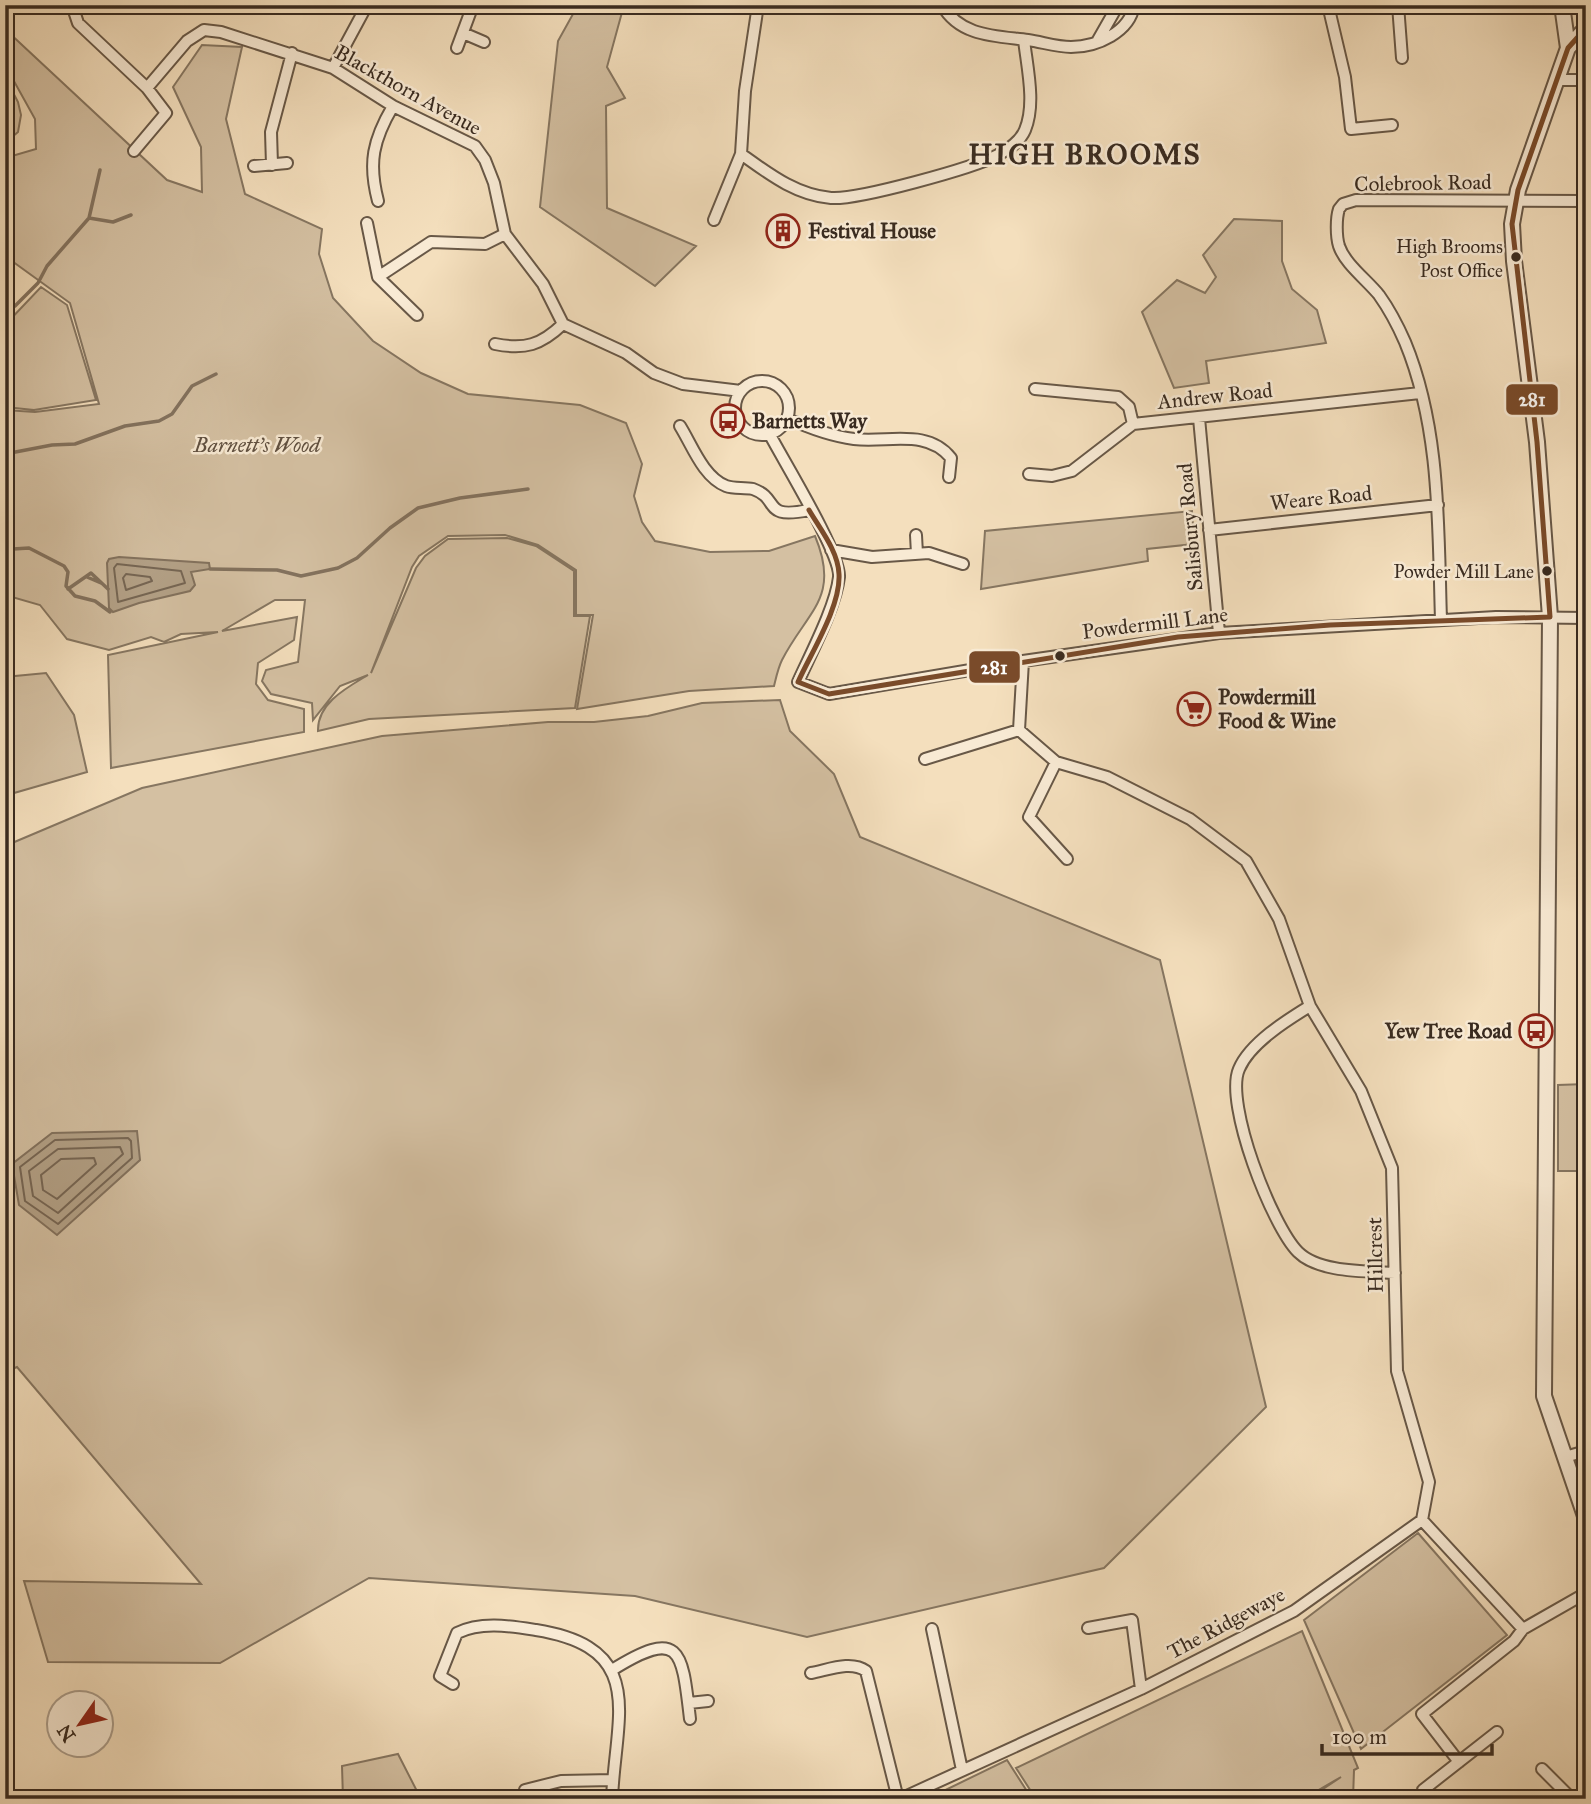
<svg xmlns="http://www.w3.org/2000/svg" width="1591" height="1804" font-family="'IM FELL Great Primer',serif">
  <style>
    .green { fill: #d4c0a2; stroke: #867661; stroke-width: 2 }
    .water { fill: #b4a288; stroke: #83725e; stroke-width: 2 }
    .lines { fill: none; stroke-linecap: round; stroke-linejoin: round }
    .shore { stroke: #766654; stroke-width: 2 }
    .stream { stroke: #83725e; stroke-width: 3.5 }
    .minor-casing { stroke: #685847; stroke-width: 14 }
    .tertiary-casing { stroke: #685847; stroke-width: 18 }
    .minor { stroke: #f8ead4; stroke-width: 10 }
    .tertiary { stroke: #f8ead4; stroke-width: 14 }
    .bus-1-casing { stroke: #f8ead4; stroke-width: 10 }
    .bus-1 { stroke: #7a4b2a; stroke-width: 5 }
    .bus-dot { fill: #392b20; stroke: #f8ead4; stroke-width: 2.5 }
    .labels { text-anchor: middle; stroke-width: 5; stroke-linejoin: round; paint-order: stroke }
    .bus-label { font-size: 19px; fill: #392b20; stroke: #f8ead4; text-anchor: end }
    .street-label { font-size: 21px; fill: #392b20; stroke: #f8ead4 }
    .poi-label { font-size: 21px; font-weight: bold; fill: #392b20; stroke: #f8ead4; text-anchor: start }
    .park-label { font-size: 21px; font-style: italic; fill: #605040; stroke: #f8ead4 }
    .district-label { font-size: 28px; font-weight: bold; letter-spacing: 2px; fill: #392b20; stroke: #f8ead4 }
    .line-badge { stroke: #f8ead4; stroke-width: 2.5 }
    .badge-label { font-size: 19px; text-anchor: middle; font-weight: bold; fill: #fff }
  </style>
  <rect width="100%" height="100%" fill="#f4dfbd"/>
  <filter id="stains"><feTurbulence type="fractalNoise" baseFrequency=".00286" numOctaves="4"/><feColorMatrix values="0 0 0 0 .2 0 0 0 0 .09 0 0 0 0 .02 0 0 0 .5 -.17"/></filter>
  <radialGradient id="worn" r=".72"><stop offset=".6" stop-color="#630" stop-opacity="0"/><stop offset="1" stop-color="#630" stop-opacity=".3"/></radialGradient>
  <path class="green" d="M578,5H624L607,67L625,98L606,106L607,208L696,246L655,286L540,207L558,41Z
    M6,30L167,180L202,192L201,147L173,87L202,45L242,47L226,119L245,194L322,229L319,254L333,298L373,341L421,373L468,394L580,405L626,423L642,464L634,496L642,522L655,541L710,552L769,551L815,536C841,598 807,611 782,660C778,668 776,678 774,686L689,691L577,709L593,615H576V570L538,545L505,535L448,536L419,556L412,567L371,673L416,568L425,556L448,539L507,538L536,546L574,571V616H590L575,708L369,719L318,731C317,703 348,687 368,675L340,686L313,720L312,703L271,694L262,681L266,670L298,662L305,600H275L222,631L297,617L294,640L258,663L256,684L268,700L304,709V732L111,768L108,655L218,632L181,634L164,642L151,637L109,650L67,639L40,605L5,595V410L35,412L99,404L70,303L5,256V158L36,149L35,119L5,65Z
    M5,77L18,102L21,115L18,132L5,143Z
    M1234,219L1282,221V261L1292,289L1317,310L1326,343L1206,361L1209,383L1174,388L1142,312L1177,280L1205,293L1216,277L1203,255Z
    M41,287L67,305L96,400L34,410L5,407V325Z
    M1192,511L1194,544L1147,549L1148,561L981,589L985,531Z
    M46,673L74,715L87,772L14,793L5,778V677Z
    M780,700L790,731L834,774L860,837L1160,960L1266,1407L1104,1568L807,1637L635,1596L369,1578L220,1663L48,1662L24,1581L201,1584L17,1367L5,1372V846L142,788L382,736L548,722H594L648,716L702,703Z
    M1586,1084V1171H1558V1085Z
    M1418,1533L1507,1635L1361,1749L1304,1620Z
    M1302,1631L1358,1768L1354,1770L1353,1799H1308L1341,1777L1303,1799H1036L1016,1768Z
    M398,1754L421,1799H343L342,1766Z
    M1007,1760L1032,1799H927Z"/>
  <path class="water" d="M119,557L209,563L210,569L191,572L195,585L190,591L139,603L113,612L109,608L107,563L109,559Z
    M137,1131L140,1160L57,1235L19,1205L12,1164L52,1133Z"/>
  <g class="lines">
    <path class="shore" d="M117,564L181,571L185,583L118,602L114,568Z
      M126,574L150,577L152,581L126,590L123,578Z
      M128,1138L131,1141L132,1158L58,1224L25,1201L20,1167L55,1140Z
      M120,1147L123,1154L58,1213L33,1196L29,1171L58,1149Z
      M94,1158L96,1164L57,1199L43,1190L41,1175L61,1159Z"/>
    <path class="stream" d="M89,218L100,170
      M15,306L38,283L47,266L89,218L113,222L131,215
      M5,454L52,445L75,444L125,426L159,421L172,414L192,386L216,374
      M5,546L13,549L29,548L64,566L68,572L66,586L75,596L95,601L110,612
      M210,569L277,570L301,576L338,568L357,558L390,528L418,508L460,498L528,489
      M87,577L101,583
      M68,589L91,573L108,589"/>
    <defs>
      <path id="minor" d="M72,5L78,23L147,88L187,41L204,30L221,32L333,68L393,106L475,146L485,160L494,183L505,234L543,284L563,324L626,353L654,373L683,384L741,391
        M942,5C960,37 997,36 1028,40C1042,42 1057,47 1071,47C1097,47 1130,32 1134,5
        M1328,5L1345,77L1351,129L1392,125
        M1398,5L1402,58
        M463,33L484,42
        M1098,40L1118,5
        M457,48L473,5
        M333,68L367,5
        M1556,80H1586
        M134,151L166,113L147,88
        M741,154C769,174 796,195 831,198C858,200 973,168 998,155C1008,149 1020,142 1025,130C1036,104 1027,67 1024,40
        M272,165L271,132L292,53
        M254,166L287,163
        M378,201C368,163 373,140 393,106
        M714,220L741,154L745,91L758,5
        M367,223L378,277
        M417,315L378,277L431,242L485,244L505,234
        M495,344C525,350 541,345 563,324
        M735 408a27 27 0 1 1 54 0a27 27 0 1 1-54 0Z
        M1035,389L1118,397L1129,407L1133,424
        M787,418C809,428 830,436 854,439C888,443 927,428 951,458L949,477
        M1199,418L1219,633
        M680,426C692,445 703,477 726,486C734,489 744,487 753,489C781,499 761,520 809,510
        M769,433C783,460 841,554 839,577C836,606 810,655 798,682L829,694L1023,661L1219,633L1496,617L1586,618
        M1029,474L1052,476L1072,471L1133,424L1420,393
        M1209,530L1438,505
        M916,535L917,554
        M831,550L872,557L929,553L963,564
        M1441,620C1438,528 1441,429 1405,342C1398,326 1389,309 1379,295C1367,280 1345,264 1339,246C1336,236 1336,218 1339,209L1343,204L1356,200L1586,201
        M1023,661L1019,730L1056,762L1107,777L1190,819L1246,861L1279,919L1310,1006L1361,1091L1392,1168L1397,1371L1429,1482L1422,1520
        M925,759L1019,730
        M1056,762L1029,817L1067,859
        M1310,1006C1287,1020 1250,1043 1239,1069C1224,1103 1272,1226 1298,1252C1319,1273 1367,1271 1395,1273
        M1565,1457L1586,1451
        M1088,1628L1132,1620L1141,1689
        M932,1629L962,1770
        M612,1670C681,1627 682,1650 690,1719
        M811,1673C828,1670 851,1660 866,1671L898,1799
        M453,1684L440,1676L457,1633C481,1621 510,1626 536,1630C649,1648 615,1717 612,1799
        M689,1703L708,1701
        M1459,1762L1422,1714L1514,1641L1523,1629
        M1542,1769L1572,1799
        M1423,1790L1497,1732
        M527,1799L525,1790L561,1781L613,1780
        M900,1799L1141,1689L1294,1611L1422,1520L1523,1629L1586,1593"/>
      <path id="tertiary" d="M1562,5L1568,48
        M1586,28L1568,48L1518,190L1512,224L1514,261L1537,442L1550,617L1544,1396L1586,1519"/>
    </defs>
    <use href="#minor" class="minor-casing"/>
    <use href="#tertiary" class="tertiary-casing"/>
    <use href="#minor" class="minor"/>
    <use href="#tertiary" class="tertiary"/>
    <defs>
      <path id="bus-1" d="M809,510C820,529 838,551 839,574C841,606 811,653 798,682L829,694L1178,637L1330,625L1550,617L1537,442L1512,224L1518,190L1568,48L1586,28"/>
    </defs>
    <use href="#bus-1" class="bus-1-casing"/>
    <use href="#bus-1" class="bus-1"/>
  </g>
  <defs>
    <symbol id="building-ring" viewBox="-11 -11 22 22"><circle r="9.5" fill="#f8ead4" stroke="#8f2418" stroke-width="1.5"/><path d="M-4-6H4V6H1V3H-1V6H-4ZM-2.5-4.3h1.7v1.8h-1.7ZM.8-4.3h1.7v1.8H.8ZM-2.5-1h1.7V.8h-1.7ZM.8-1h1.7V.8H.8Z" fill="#8f2418"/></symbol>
    <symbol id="bus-ring" viewBox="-11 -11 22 22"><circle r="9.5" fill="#f8ead4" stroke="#8f2418" stroke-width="1.5"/><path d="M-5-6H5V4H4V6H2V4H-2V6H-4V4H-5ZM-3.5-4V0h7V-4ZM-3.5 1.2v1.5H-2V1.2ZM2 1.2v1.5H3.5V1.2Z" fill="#8f2418"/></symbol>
    <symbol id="supermarket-ring" viewBox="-11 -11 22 22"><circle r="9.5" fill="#f8ead4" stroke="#8f2418" stroke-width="1.5"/><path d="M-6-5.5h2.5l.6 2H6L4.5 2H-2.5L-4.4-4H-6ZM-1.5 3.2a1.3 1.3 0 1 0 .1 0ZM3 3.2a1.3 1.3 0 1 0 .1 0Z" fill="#8f2418"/></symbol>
  </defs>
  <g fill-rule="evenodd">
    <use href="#building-ring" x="764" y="212" width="38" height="38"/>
    <use href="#bus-ring" x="709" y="402" width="38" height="38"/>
    <use href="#supermarket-ring" x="1175" y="690" width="38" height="38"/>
    <use href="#bus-ring" x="1517" y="1012" width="38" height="38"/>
  </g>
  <g class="bus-dot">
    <circle cx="1516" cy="257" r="6"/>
    <circle cx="1547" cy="571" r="6"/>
    <circle cx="1060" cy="656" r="6"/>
  </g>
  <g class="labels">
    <g class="bus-label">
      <text x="1503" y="253">High Brooms<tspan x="1503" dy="24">Post Office</tspan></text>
      <text x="1534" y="578">Powder Mill Lane</text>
    </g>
    <g class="street-label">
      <text transform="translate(408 90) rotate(29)" y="7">Blackthorn Avenue</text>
      <text transform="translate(1423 183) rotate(-1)" y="7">Colebrook Road</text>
      <text transform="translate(1215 396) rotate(-6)" y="7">Andrew Road</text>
      <text transform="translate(1321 498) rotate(-6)" y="7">Weare Road</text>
      <text transform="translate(1190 527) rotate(-95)" y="7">Salisbury Road</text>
      <text transform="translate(1155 623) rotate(-7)" y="7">Powdermill Lane</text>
      <text transform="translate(1375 1255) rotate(-91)" y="7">Hillcrest</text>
      <text transform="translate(1226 1623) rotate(-28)" y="7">The Ridgewaye</text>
    </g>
    <g class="poi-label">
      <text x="808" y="238">Festival House</text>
      <text x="752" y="428">Barnetts Way</text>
      <text x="1218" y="704">Powdermill<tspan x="1218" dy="24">Food &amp; Wine</tspan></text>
      <text x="1512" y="1038" text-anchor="end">Yew Tree Road</text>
    </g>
    <g class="park-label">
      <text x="257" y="452">Barnett's Wood</text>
    </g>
    <g class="district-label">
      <text x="1085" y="164">HIGH BROOMS</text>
    </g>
  </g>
  <g class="line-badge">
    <rect x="1505" y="383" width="54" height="33" rx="7" fill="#7a4b2a"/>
    <rect x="968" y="650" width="53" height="34" rx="7" fill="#7a4b2a"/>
  </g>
  <g class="badge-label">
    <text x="1532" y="406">281</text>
    <text x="994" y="674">281</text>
  </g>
  <rect width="1591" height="1804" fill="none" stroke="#f4dfbd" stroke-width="28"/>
  <rect x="7" y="7" width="1577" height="1790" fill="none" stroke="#392b20" stroke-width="3.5"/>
  <rect x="14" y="14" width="1563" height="1776" fill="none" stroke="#392b20" stroke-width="2"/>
  <g transform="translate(80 1724) rotate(236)"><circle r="33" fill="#f8ead4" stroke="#ac9e8c" stroke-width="2"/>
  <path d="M0-5L12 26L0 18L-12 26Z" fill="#8f2418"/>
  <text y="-10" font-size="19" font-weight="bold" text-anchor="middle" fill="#392b20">N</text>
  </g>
  <path d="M1322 1744v10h170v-10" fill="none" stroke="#392b20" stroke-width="3.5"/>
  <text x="1332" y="1744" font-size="21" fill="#392b20" stroke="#f8ead4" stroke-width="5" paint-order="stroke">100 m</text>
  <rect width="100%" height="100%" filter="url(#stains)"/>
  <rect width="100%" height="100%" fill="url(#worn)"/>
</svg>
